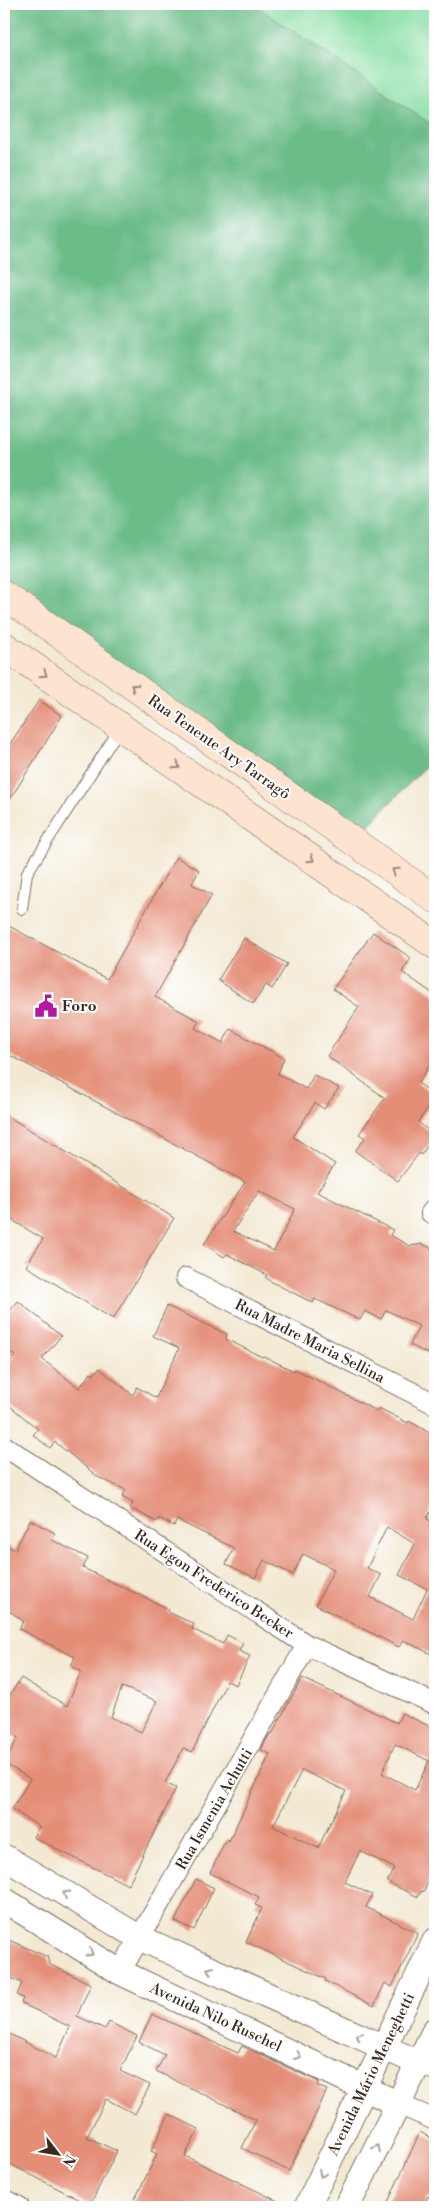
<svg xmlns="http://www.w3.org/2000/svg" width="439" height="2211" font-family="'Libre Bodoni',serif">
  <style>
    .green { fill: #85dda2; stroke: #608460 }
    .forest { fill: #6cbc88; stroke: #547353 }
    .building { fill: #e48e78; fill-rule: evenodd }
    .lines { fill: none; stroke-linecap: round; stroke-linejoin: round }
    .service-casing { stroke: #7b6d5d; stroke-width: 12 }
    .minor-casing { stroke: #7b6d5d; stroke-width: 22 }
    .tertiary-casing { stroke: #7b6d5d; stroke-width: 27 }
    .secondary-casing { stroke: #7b6d5d; stroke-width: 29 }
    .service { stroke: #fff; stroke-width: 10 }
    .minor { stroke: #fff; stroke-width: 20 }
    .tertiary { stroke: #fff; stroke-width: 25 }
    .secondary { stroke: #fde4d1; stroke-width: 28 }
    .oneway { stroke: #9c8778 }
    .oneway2 { stroke: #a79f9a }
    .labels { text-anchor: middle; stroke-width: 4; stroke-linejoin: round; paint-order: stroke }
    .street-label { font-size: 15px; fill: #3b2a1e; stroke: #fff }
    .poi-label { font-size: 15px; font-weight: bold; fill: #3b2a1e; stroke: #fff; text-anchor: start }
  </style>
  <rect width="100%" height="100%" fill="#fff"/>
  <filter id="ink" filterUnits="userSpaceOnUse"><feTurbulence type="fractalNoise" baseFrequency=".02" numOctaves="2"/><feDisplacementMap in="SourceGraphic" scale="10" xChannelSelector="R" yChannelSelector="G"/><feConvolveMatrix kernelMatrix="1 2 1 2 8 2 1 2 1" color-interpolation-filters="sRGB"/></filter>
  <filter id="wash" filterUnits="userSpaceOnUse"><feTurbulence type="fractalNoise" baseFrequency=".0096" numOctaves="4" result="noise"/><feDisplacementMap in="SourceGraphic" scale="20" xChannelSelector="R" yChannelSelector="G"/><feGaussianBlur stdDeviation="1.12" result="paint"/><feColorMatrix in="noise" values="0 0 0 0 0 0 0 0 0 0 0 0 0 0 0 0 0 1.4 0 .05"/><feComposite in="paint" operator="in"/></filter>
  <g filter="url(#wash)">
    <rect width="100%" height="100%" fill="#f3e9d3"/>
    <path class="green" d="M253,4H435V127Z"/>
    <path class="forest" d="M4,4H253L435,127V757L347,847L4,604Z"/>
    <g id="blocks">
      <path class="building" d="M39,700L62,716L4,809V753Z
        M176,857L199,870L192,884L212,895L155,997L199,1021L195,1028L223,1043L230,1029L284,1058L278,1074L306,1089L314,1075L339,1088L324,1109L315,1103L293,1137L335,1164L317,1192L393,1230L390,1235L410,1246L422,1244L435,1250V1339L428,1354L410,1345L419,1326L386,1310L381,1319L365,1311L360,1320L315,1299L313,1303L272,1282L265,1277L267,1275L227,1254L224,1257L204,1244L245,1182L4,1052V936L9,926L107,979ZM259,1191L295,1209L274,1251L233,1231Z
        M373,932L411,958L402,972L435,995V1058L418,1083L435,1095V1098L418,1122L435,1136L421,1155L419,1153L398,1181L355,1151L365,1138L359,1134L385,1098L327,1056L359,1007L333,989Z
        M244,938L287,964L272,989L266,985L253,1004L218,980Z
        M4,1114L174,1218L113,1319L26,1266L43,1239L4,1215Z
        M18,1301L61,1336L42,1359L79,1388L91,1373L93,1375L99,1368L133,1395L137,1387L156,1398L179,1348L153,1336L167,1306L227,1334L226,1339L262,1357L263,1356L294,1371L295,1369L377,1411L379,1408L408,1423L409,1421L435,1436V1502L427,1519L435,1523V1656L403,1640L399,1647L316,1605L334,1569L303,1554L293,1575L264,1560L255,1578L226,1564L234,1548L177,1520L174,1526L159,1518L157,1522L130,1508L133,1503L122,1497L126,1490L98,1477L55,1442L50,1448L33,1435L38,1429L4,1401V1369L15,1356L4,1347V1318ZM387,1527L415,1544L399,1575L427,1589L413,1619L370,1597L381,1575L367,1568Z
        M30,1520L55,1533L52,1540L88,1558L83,1568L169,1609L168,1612L194,1624L192,1629L223,1644L227,1635L243,1643L239,1651L250,1656L236,1685L227,1681L192,1752L183,1748L165,1783L176,1788L128,1885L33,1837L39,1827L12,1809L30,1779L4,1763L18,1738L4,1728V1704L21,1678L67,1706L81,1671L71,1666L75,1657L19,1629L23,1621L4,1607V1544L15,1550ZM122,1687L157,1701L141,1732L111,1717Z
        M302,1678L397,1723L402,1713L435,1729V1868L423,1892L421,1891L418,1897L387,1882L394,1868L360,1851L345,1882L372,1895L366,1907L418,1933L392,1987L385,1983L374,2006L325,1981L326,1979L246,1942L262,1908L255,1905L259,1897L210,1873L226,1839L229,1841L270,1754L261,1750L270,1733L272,1734ZM395,1744L429,1761L415,1790L382,1773ZM302,1770L346,1791L318,1848L273,1826Z
        M196,1879L214,1888L194,1930L175,1921Z
        M4,1938L48,1957L47,1959L50,1961L49,1964L91,1984L77,2016L105,2029L109,2022L137,2036L120,2071L150,2085L135,2114L106,2099L87,2137L117,2151L90,2205L4,2161V2031L56,2058L70,2027L21,2003L23,1998L17,1995L22,1983L4,1975Z
        M152,2014L238,2053L242,2046L319,2082L317,2086L327,2090L289,2171L242,2148L256,2120L156,2071L165,2055L139,2042Z
        M169,2114L199,2129L185,2156L290,2207H131L157,2154L151,2151Z
        M420,2132L435,2140V2200L428,2196L423,2207H398L388,2202Z"/>
    </g>
  </g>
  <g filter="url(#ink)">
    <use href="#blocks" fill-opacity="0" stroke="#7b6d5d" stroke-width="1"/>
    <g class="lines">
      <defs>
        <path id="service" d="M22,909L27,873L120,728"/>
        <path id="minor" d="M431,1213L435,1208
          M186,1278L435,1404
          M4,1446L307,1645L435,1704
          M120,1972L307,1645
          M419,2063L435,2070
          M398,2104L435,2120
          M4,2199L19,2207"/>
        <path id="tertiary" d="M4,1857L140,1938L419,2063
          M4,1900L120,1972L398,2104
          M307,2207L435,1941
          M347,2207L435,2030"/>
        <path id="secondary" d="M4,595L435,899
          M4,646L435,945"/>
      </defs>
      <use href="#service" class="service-casing"/>
      <use href="#minor" class="minor-casing"/>
      <use href="#tertiary" class="tertiary-casing"/>
      <use href="#secondary" class="secondary-casing"/>
      <use href="#service" class="service"/>
      <use href="#minor" class="minor"/>
      <use href="#tertiary" class="tertiary"/>
      <use href="#secondary" class="secondary"/>
    </g>
    <defs><path id="oneway-chevron" d="M-2-3.5L2.5 0L-2 3.5" fill="none" stroke-width="1.6" stroke-linecap="round" stroke-linejoin="round" transform="scale(1.25)"/></defs>
    <g class="oneway">
      <use href="#oneway-chevron" transform="translate(44 674) rotate(35)"/>
      <use href="#oneway-chevron" transform="translate(134 687) rotate(-145)"/>
      <use href="#oneway-chevron" transform="translate(177 766) rotate(35)"/>
      <use href="#oneway-chevron" transform="translate(311 859) rotate(35)"/>
      <use href="#oneway-chevron" transform="translate(395 871) rotate(-145)"/>
    </g>
    <g class="oneway2">
      <use href="#oneway-chevron" transform="translate(66 1894) rotate(-149)"/>
      <use href="#oneway-chevron" transform="translate(90 1953) rotate(32)"/>
      <use href="#oneway-chevron" transform="translate(210 1970) rotate(-156)"/>
      <use href="#oneway-chevron" transform="translate(359 2036) rotate(-156)"/>
      <use href="#oneway-chevron" transform="translate(298 2056) rotate(25)"/>
      <use href="#oneway-chevron" transform="translate(377 2148) rotate(-64)"/>
      <use href="#oneway-chevron" transform="translate(322 2174) rotate(116)"/>
    </g>
  </g>
  <defs>
    <symbol id="civic-bare" viewBox="-9 -9 18 18"><path d="M-.6-6.5H3V-4.5H.6V-3L4-1V1h2V6H-6V1h2V-1L-.6-3ZM-1.2 2.5V6h2.4V2.5Z" fill="#b5179e" stroke="#fff" stroke-width="2.5" paint-order="stroke"/></symbol>
  </defs>
  <g fill-rule="evenodd">
    <use href="#civic-bare" x="30" y="990" width="32" height="32"/>
  </g>
  <g class="labels">
    <g class="street-label">
      <text transform="translate(219 747) rotate(35)" y="5">Rua Tenente Ary Tarragô</text>
      <text transform="translate(310 1341) rotate(27)" y="5">Rua Madre Maria Sellina</text>
      <text transform="translate(214 1584) rotate(33)" y="5">Rua Egon Frederico Becker</text>
      <text transform="translate(214 1809) rotate(-60)" y="5">Rua Ismenia Achutti</text>
      <text transform="translate(216 2017) rotate(25)" y="5">Avenida Nilo Ruschel</text>
      <text transform="translate(371 2074) rotate(-64)" y="5">Avenida Mário Meneghetti</text>
    </g>
    <g class="poi-label">
      <text x="62" y="1011">Foro</text>
    </g>
  </g>
  <rect width="439" height="2211" fill="none" stroke="#fff" stroke-width="20"/>
  <g transform="translate(58 2154) rotate(121)" stroke="#ffffff" stroke-width="4" paint-order="stroke">
  <path d="M0-4L9 19L0 12L-9 19Z" fill="#3b2a1e"/>
  <text y="-8" font-size="14" font-weight="bold" text-anchor="middle" fill="#3b2a1e">N</text>
  </g>
</svg>
